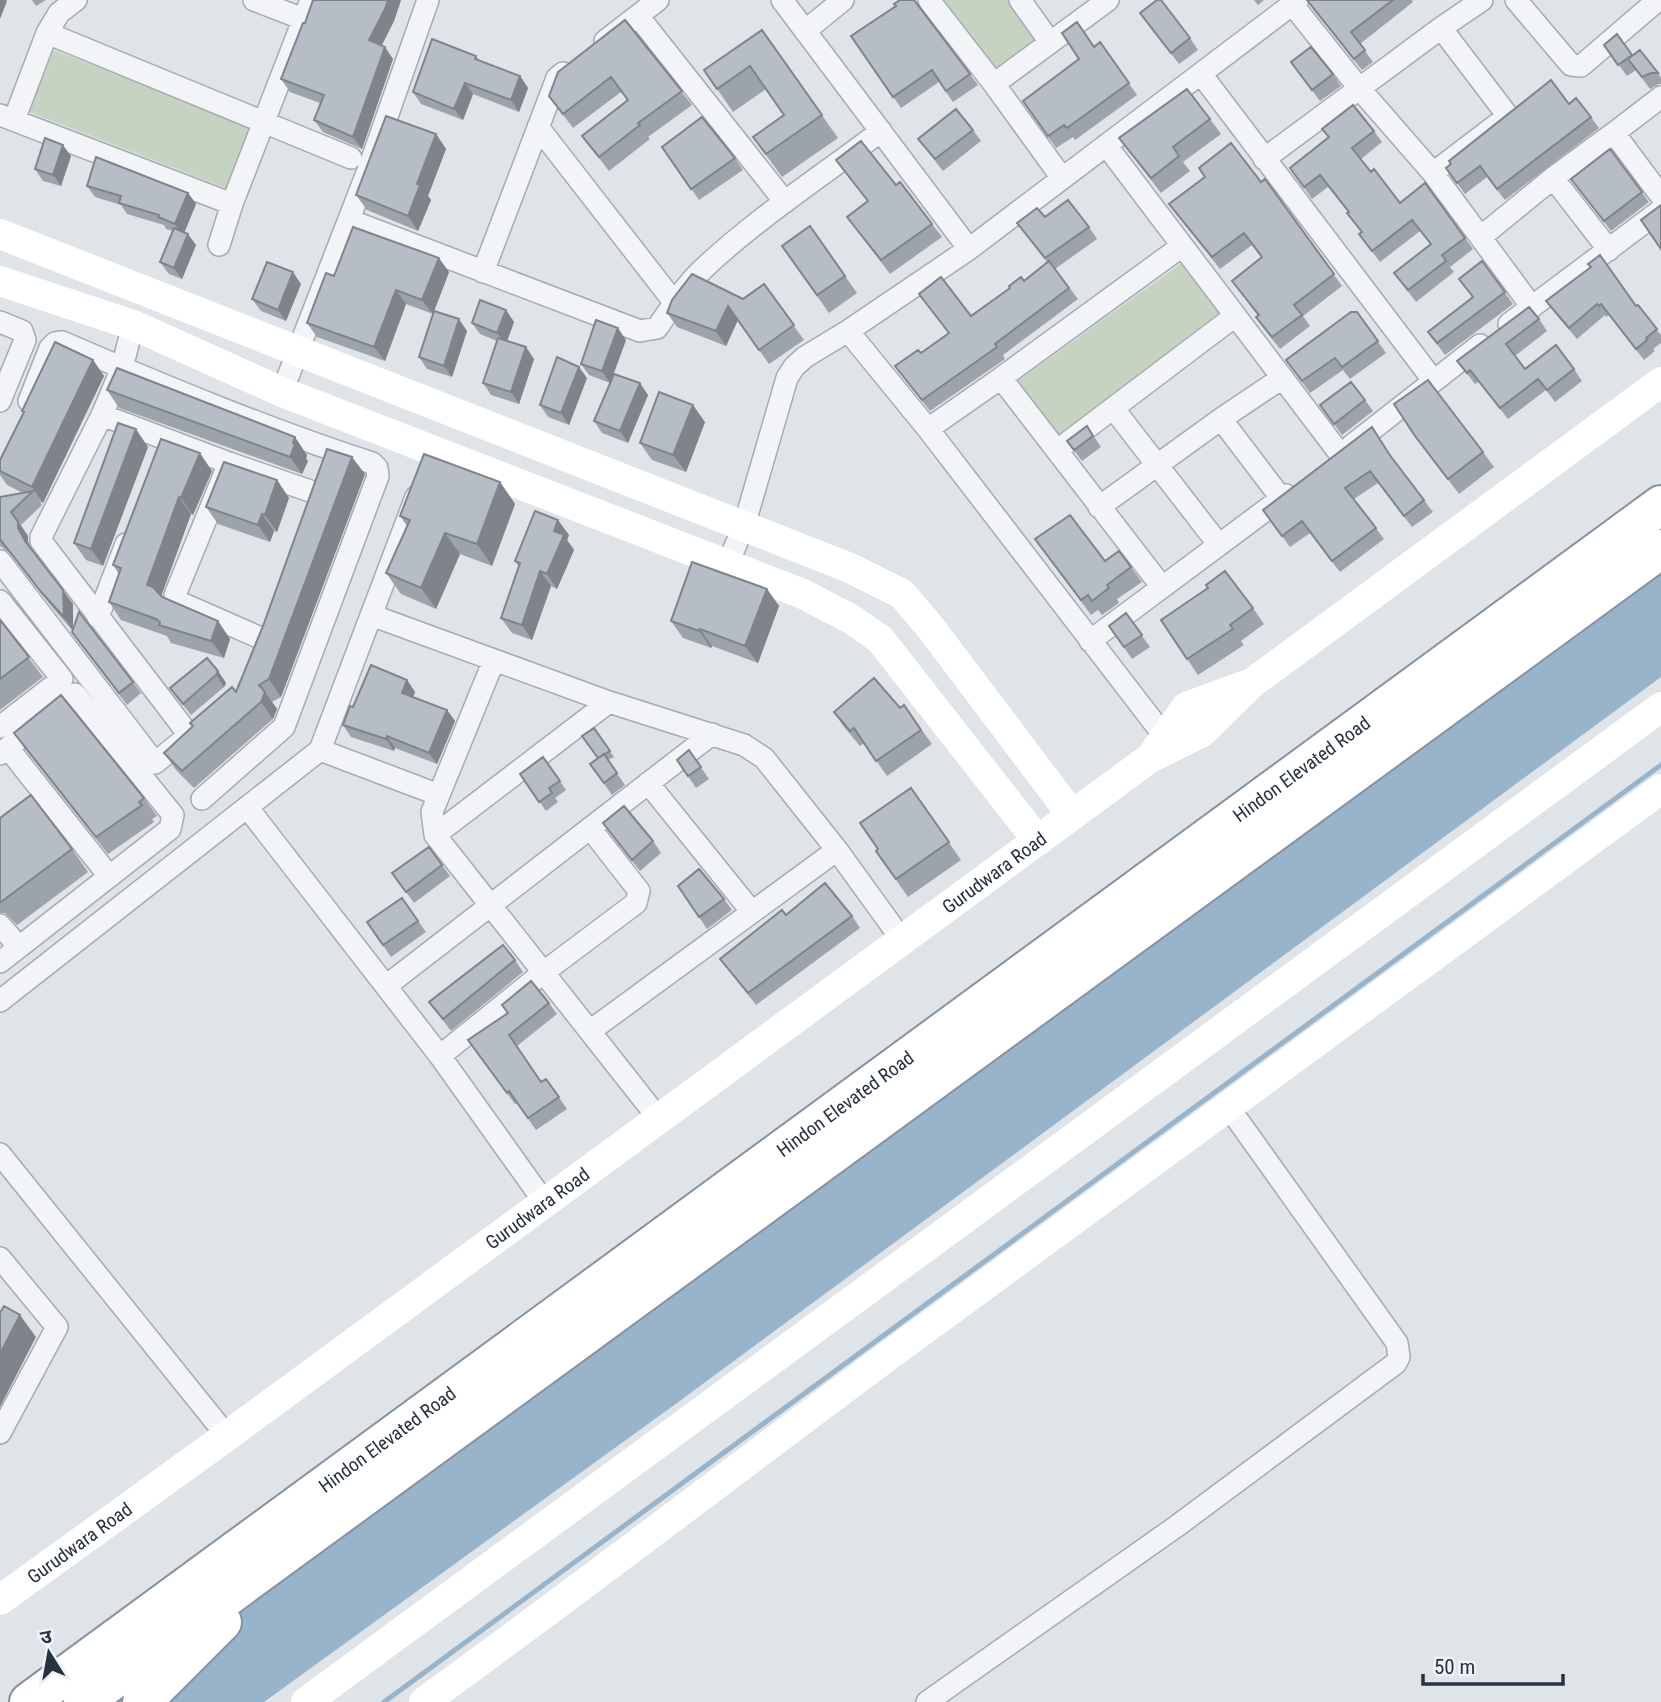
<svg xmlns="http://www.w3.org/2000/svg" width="1661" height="1702" font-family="'Roboto Condensed','Noto Sans Devanagari',sans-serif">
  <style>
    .green { fill: #c6d3c0 }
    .water { fill: #98b4cb }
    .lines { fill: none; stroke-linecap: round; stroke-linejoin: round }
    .stream { stroke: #98b4cb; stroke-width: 5 }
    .street-casing { stroke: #a4abb3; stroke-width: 24 }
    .highway-casing { stroke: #8692a0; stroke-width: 42 }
    .street { stroke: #f2f4f7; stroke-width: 21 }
    .secondary { stroke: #fff; stroke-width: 30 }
    .highway { stroke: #fff; stroke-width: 38 }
    .wall { fill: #9da3aa }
    .shaded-wall { fill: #7f848b }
    .building { fill: #b6bdc6; stroke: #7f848b; stroke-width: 2 }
    .labels { text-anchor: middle; stroke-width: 5; stroke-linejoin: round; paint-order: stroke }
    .street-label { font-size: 19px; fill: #273241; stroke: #eff2f6 }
  </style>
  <rect width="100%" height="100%" fill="#dfe4e9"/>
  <path class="green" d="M940,0H1010L1040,41L995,74Z
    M54,50L250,127L226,188L29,112Z
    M1183,262L1223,317L1058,436L1018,381Z"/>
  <path class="water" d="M1661,552V677L677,1403L264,1702H91Z"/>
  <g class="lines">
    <path class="stream" d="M384,1702L1661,765"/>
    <defs>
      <path id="street" d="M254,0L303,19
        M782,0L969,249
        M929,0L994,84L1108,0
        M1020,0L1050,42
        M1516,0L1571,65L1581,66L1658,0
        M1292,4L1359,88L1433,173L1532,307
        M638,16L785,202
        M805,31L843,0
        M47,33L351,158
        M605,41L658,0
        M1201,74L1433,380
        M994,84L1062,178
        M1661,97L1614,133L1661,196
        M0,115L232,204
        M14,120L47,33L59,13L76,0
        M538,127L674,302
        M1106,145L1340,454
        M1264,159L1441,28L1482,0
        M1433,173L1508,116L1441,28
        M1553,178L1614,133
        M349,220L640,331L657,328C671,308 685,286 703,269C757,218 822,176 881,131
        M1482,236L1553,178L1609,250
        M219,245L232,204L311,0
        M483,272L557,78L563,73
        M0,322L22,331L25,340L0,401
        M1509,324L1661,210
        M133,325L122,368L102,415L41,537V541L189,735
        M848,331L928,429L1165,737
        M282,392L370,165L428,0
        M29,401L50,348L55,343L62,342C164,386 267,429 372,463L377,468L378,476L284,727L202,799
        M1113,408L1219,545
        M102,415L229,463
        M928,429L1001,378
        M1067,443L1235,316
        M1351,446L1480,345
        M1281,498L1221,419L1282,378
        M1099,507L1221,419
        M0,561L155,763L187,737
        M727,565L744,526L787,378L794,367L805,357L848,331L969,249L1298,0
        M1162,587L1001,378L1182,246
        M0,601L62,679L0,727
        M371,615L609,702L744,745L764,758L837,850L902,940
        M98,617L126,544
        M263,639L179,602L175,595L229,463L313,492
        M1090,641L1286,495
        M494,660L432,812L435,835L659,1119
        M8,748L109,876
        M320,750L439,795
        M0,754L75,694L173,815L170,829L0,962
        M648,783L752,912
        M247,807L440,1056L545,1203
        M435,835L609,702
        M0,925L18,946
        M386,986L712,734
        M0,1001L320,750L416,497
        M590,1031L837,850
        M440,1056L544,972L636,903L639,891L590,828
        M0,1154L227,1436
        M0,1258L57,1327L0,1433
        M927,1702L1177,1526L1396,1363L1399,1357L1397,1343L1227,1105"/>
      <g id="highway">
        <path id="s2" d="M29,1702L1661,505"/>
        <path d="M83,1702L1661,549"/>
        <path d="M142,1702L222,1622"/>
      </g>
    </defs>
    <use href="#street" class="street-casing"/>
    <use href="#highway" class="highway-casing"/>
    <use href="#street" class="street"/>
    <g class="secondary">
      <path d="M0,234L850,568L902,594L930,627L1072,815"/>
      <path d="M0,281L133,325L282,392L803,594L851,619L880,639L1038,841"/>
      <path d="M1153,754L1186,707L1243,686"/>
      <path id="s1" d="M0,1600L227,1436L1150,758L1202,732L1252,683L1661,382"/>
      <path d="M306,1702L1661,707"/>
      <path d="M424,1702C580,1589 733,1471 888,1356C1145,1166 1404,979 1661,789"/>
    </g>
    <use href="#highway" class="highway"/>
  </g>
  <path class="wall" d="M32,0H46L36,6Z
    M313,0H401L394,21L381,46L393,59L362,149L323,132L314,120L320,103L290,92L281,79L305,23Z
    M1254,0H1264L1258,5Z
    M1306,0H1412L1413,2L1360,44L1373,62L1362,70Z
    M1140,13L1190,38L1198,50L1179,64Z
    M625,20L692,105L648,137L650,139L609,171L582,136L627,100L621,92L573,128L549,96Z
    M762,30L838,138L782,177L753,137L784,115L766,89L733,112L704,70Z
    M851,36L970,74L978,85L953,102L939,82L901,108Z
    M1100,42L1137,95L1075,140L1073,137L1056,148L1023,101Z
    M1604,45L1632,55L1658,73L1661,78V84H1659L1650,89L1636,70L1627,76Z
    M476,56L479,60L520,76L528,88L519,112L473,94L463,120L421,104L413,92Z
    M1291,62L1333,74L1341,86L1320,101Z
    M1569,104L1591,117L1599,128L1505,200L1487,177L1465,194L1446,168Z
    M1210,119L1221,134L1183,162L1190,171L1161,193L1119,138Z
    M973,130L981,141L943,171L918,139Z
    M1374,131L1382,142L1361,159L1371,172L1400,203L1425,183L1473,249L1450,267L1454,272L1416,302L1394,273L1430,244L1420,231L1380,262L1359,234L1362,232L1347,213L1348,212L1328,187L1312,199L1290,168Z
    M436,134L446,149L428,196L431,200L418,231L367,210L356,195Z
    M662,147L735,158L743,170L699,200Z
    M1610,149L1649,202L1611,231L1571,179Z
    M71,156L61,186L43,181L35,169Z
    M836,160L896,185L932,224L942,237L890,274L847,217L868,202Z
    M1199,168L1261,182L1265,179L1342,286L1303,316L1310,326L1280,349L1264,329L1256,317L1258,316L1232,281L1262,258L1252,245L1220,269L1169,204L1205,177Z
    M87,186L188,193L196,204L184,232L196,245L182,279L169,274L160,262L173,231L166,229L164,225L127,214L121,205L95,197Z
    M1045,217L1089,227L1097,239L1055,269L1078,299L1003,355L1005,359L930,411L895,366L921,353L949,333L919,294L971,316L1024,281L1047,262L1017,223Z
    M810,226L857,293L829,313L782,246Z
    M1482,261L1513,304L1445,355L1428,332L1473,298L1459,279Z
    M449,272L433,314L406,304L385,361L317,337L307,323L334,276Z
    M301,284L286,321L261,311L252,299Z
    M764,284L804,340L769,364L738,320L726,346L677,327L667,313L743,299Z
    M1546,301L1636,306L1661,335V343L1653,349L1655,351L1644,360L1609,315L1606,317L1605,315L1577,339L1554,312Z
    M506,310L514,322L507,341L534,359L519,404L491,395L483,383L497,341L480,334L472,323Z
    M1357,312L1386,353L1350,379L1343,370L1310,393L1286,360Z
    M1539,319L1547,331L1515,356L1525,369H1574L1582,381L1555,402L1546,390L1508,419L1479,382L1475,384L1457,361Z
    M467,331L452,377L427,369L419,357Z
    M626,340L613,376L648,395L628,443L602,433L594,421L610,383L589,375L581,364Z
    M93,360L104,376L43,503L40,502L42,505L21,525L28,536V542L33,551L73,604V627L133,682L141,693L127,705L80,643L72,632V630L52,607L10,553L0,546V497L23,493L7,485L0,475V460L24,413L22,411Z
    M587,378L569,425L548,417L540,405Z
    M107,390L307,455L306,459L308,461L302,474L119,408Z
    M1365,400L1373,411L1342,435L1320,405Z
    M705,422L686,472L652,460L640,443Z
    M1087,426L1101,447L1082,461L1067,441Z
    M1372,427L1394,461L1433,512L1412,527L1378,483L1354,499L1384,539L1340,572L1310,533L1290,547L1263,510Z
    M1415,436L1483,452L1494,467L1459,494Z
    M161,439L212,471L193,515L191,514L161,596L218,621L230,639L224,658L171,643L167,636L121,620L109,602L119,574L113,565Z
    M148,447L103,566L86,560L74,543Z
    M365,474L281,697L272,702L277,709L273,719L194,788L176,770L164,753L236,692Z
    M277,480L289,498L277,532L274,531L270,542L218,524L206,507Z
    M500,482L515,504L492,566L460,554L436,609L401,594L386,573L407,526L400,516Z
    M569,535L567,540L574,550L557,589L551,586L532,640L512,633L501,618L519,567L515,561Z
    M1046,554L1105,561L1131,567L1142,582L1117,599L1119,603L1102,615L1098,610L1091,615Z
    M767,589L779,606L758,663L712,646L711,648L683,638L671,621Z
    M1253,608L1264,624L1241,641L1244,645L1198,675L1161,620Z
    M1126,613L1150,647L1132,659L1109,626Z
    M0,620L43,677L0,710Z
    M218,671L226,683L224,687L191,715L170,688Z
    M407,680L415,692L413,698L447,710L455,721L437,764L395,748L394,751L351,737L343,725L353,707Z
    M904,705L932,744L887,776L864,743L860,746L844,727L834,712L900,708Z
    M594,728L614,757L608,760L625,785L612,795L590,764L598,758Z
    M14,733L144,798L157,816L152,819L154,822L108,854L26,750Z
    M689,750L709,779L696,788L677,760Z
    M543,757L566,790L555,798L558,802L546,811L520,774Z
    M911,788L961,860L908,897L876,851L878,849Z
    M0,818L72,849L88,872L17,925L5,913H0Z
    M603,823L653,841L661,853L640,871Z
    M429,847L450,876L414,903L392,873Z
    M678,886L724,899L732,910L707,929Z
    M402,898L426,932L391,957L367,922Z
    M786,915L852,916L860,928L756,1005L720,959Z
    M515,960L523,972L451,1031L429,1002Z
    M549,1003L557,1014L517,1046L541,1082L546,1079L567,1109L536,1130L517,1103L515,1104L476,1052L508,1013L502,1005Z"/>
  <path class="shaded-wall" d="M0,0H6L7,1L0,19Z
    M388,0H401L394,21L378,53L369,40Z
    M385,47L393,59L362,149L353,137Z
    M520,76L528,88L519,112L511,100Z
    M465,83L473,94L463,120L454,109Z
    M436,134L446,149L428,196L431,200L418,231L408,216L417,184Z
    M63,145L71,156L61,186L53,175Z
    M188,193L196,204L183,236L175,224Z
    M188,234L196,245L182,279L174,268Z
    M439,258L449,272L433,314L422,300Z
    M293,272L301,284L286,321L278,310Z
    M396,290L406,304L385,361L374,347Z
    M728,306L738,320L726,346L716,331Z
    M506,310L514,322L506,344L497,333Z
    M459,319L467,331L452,377L444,366Z
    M618,328L626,340L610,383L602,371Z
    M526,347L534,359L519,404L511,392Z
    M93,360L104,376L43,503L32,487Z
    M579,367L587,378L569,425L561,413Z
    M640,383L648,395L628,443L620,431Z
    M693,405L705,422L686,472L673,455Z
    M136,429L148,447L103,566L91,549Z
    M295,437L307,455L306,459L308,461L302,474L290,457Z
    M200,453L212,471L193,515L181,498Z
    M352,457L365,474L281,697L269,679Z
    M277,480L289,498L277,532L265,515Z
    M500,482L515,504L492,566L477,544Z
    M179,497L191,514L159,602L147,585Z
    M262,514L274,531L270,542L258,525Z
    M558,520L569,535L567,540L574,550L557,589L547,574L554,531Z
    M18,522L28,536V542L34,555L25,541L18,528Z
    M445,533L460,554L436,609L421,588Z
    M540,571L551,586L532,640L522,625Z
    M767,589L779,606L758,663L745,646Z
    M63,590L73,604V631L64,617Z
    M218,621L230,639L224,658L211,641Z
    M700,629L712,646L711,648L699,631Z
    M218,671L226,683L224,687L216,675Z
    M407,680L415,692L410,705L402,693Z
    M265,692L277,709L273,719L261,702Z
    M447,710L455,721L437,764L429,753Z
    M387,736L395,748L394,751L386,739Z
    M20,1315L36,1337L0,1407V1354Z"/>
  <path class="building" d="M313,0H388L385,9L369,40L385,47L353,137L314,120L324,95L281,79L303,23H305Z
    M900,0H914L970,74L946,91L932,70L893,97L851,36L896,6L894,4Z
    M1157,0H1161L1190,38L1171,53L1140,13Z
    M1307,0H1393L1351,32L1365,50L1354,59Z
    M625,20L682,91L638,123L640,125L599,157L582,136L628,100L611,77L563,114L549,96L558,72Z
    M1077,22L1094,47L1100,42L1129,83L1067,128L1064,125L1048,136L1023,101L1079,59L1062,33Z
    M762,30L822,115L766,154L753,137L784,115L750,66L717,89L704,70Z
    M1617,34L1632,55L1618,65L1604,45Z
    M432,39L476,56L475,59L520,76L511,100L465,83L454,109L413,92Z
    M1311,47L1333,74L1312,90L1291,62Z
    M1640,50L1658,73H1651L1642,77L1628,59Z
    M1551,80L1569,104L1576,98L1591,117L1497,189L1480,166L1457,183L1446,168L1451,164L1449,161Z
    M1187,89L1210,119L1173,147L1179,156L1151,178L1119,138Z
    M1353,105L1374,131L1352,148L1371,172L1374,169L1400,203L1425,183L1465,238L1442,255L1446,261L1408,290L1394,273L1431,244L1412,220L1372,251L1359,234L1362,232L1347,213L1349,212L1320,175L1304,187L1290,168L1329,137L1322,129Z
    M956,109L973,130L935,159L918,139Z
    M386,116L436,134L417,184L420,185L408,216L356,195Z
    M702,117L735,158L691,189L662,147Z
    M45,138L63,145L53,175L35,169Z
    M861,141L896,185L900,182L932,224L881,260L847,217L868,201L836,160Z
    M1231,143L1261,182L1265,179L1334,274L1294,305L1302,315L1272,337L1256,317L1259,315L1232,281L1262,257L1244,233L1212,257L1169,204L1205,177L1199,168Z
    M1610,149L1642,192L1604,221L1571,179Z
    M96,157L188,193L175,224L158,217L159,215L119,203L121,196L87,186Z
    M1068,200L1089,227L1045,258L1017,223L1037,208L1045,217Z
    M1661,205V249L1641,220Z
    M810,226L845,276L817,295L782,246Z
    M353,227L439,258L422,300L396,290L374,347L307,323L326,273L334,276Z
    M174,228L188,234L174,268L160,262Z
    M1600,255L1636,306L1638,305L1657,329L1646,338L1647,340L1636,349L1601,304L1599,306L1597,304L1569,328L1546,301L1591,267L1588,264Z
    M1049,261L1069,288L995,344L997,347L922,400L895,366L918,350L921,353L949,333L919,294L941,277L971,316L1010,288L1009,286L1021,277L1024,281Z
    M1482,261L1505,292L1437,343L1428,332L1473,297L1459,279Z
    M267,262L293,272L278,310L252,299Z
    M692,274L743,299L764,284L794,325L759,350L728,306L716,331L667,313L672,300Z
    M480,300L506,310L497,333L472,323Z
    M1529,307L1539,319L1506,344L1525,369L1556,345L1574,369L1547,390L1538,379L1500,408L1470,370L1467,373L1457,361Z
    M434,311L459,319L444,366L419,357Z
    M1351,312H1357L1378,341L1342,367L1335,358L1302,381L1286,360Z
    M596,320L618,328L602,371L581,364Z
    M498,338L526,347L511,392L483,383Z
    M55,342L93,360L32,487L0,471V460L24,412L22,411Z
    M557,357L579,367L561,413L540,405Z
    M117,368L295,437L293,443L295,444L290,457L107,390Z
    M614,374L640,383L620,431L594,421Z
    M1428,380L1483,452L1448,479L1415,436L1394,404Z
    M1351,382L1365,400L1334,424L1320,405Z
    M659,392L693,405L673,455L640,443Z
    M118,423L136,429L91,549L74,543Z
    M1087,426L1093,436L1074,450L1067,441Z
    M1372,427L1389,454L1424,500L1404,516L1370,471L1345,488L1376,528L1332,561L1302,521L1282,536L1263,510Z
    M161,439L200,453L181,498L179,497L147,585L153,587L162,597L218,621L211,641L159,625L160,622L156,619L109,602L121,568L113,565Z
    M327,449L352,457L269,679L259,685L265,692L261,702L182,771L164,753L193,726L190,723L232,687L236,692L263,626Z
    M424,454L500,482L477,544L445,533L421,588L386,573L410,520L400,516Z
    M224,462L277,480L265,515L262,514L258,525L206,507Z
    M33,491L11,512L18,522V528L25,541L63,590L64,617L42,593L0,539V497Z
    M535,511L558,520L554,531L564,535L547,574L540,571L522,625L501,618L520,563L515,561Z
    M1070,515L1105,561L1119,551L1131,567L1107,585L1109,588L1092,601L1088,595L1081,600L1035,539Z
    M692,562L767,589L745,646L700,629L699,631L671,621Z
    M1225,571L1253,608L1230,625L1233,629L1187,659L1161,620L1208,588L1206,585Z
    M79,612L133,682L119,693L72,632Z
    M1126,613L1142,635L1124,647L1109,626Z
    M0,620L29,657L0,679Z
    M207,658L218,671L216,675L183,704L170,688Z
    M371,665L407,680L402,693L447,710L429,753L387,736L386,739L343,725L350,706L353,707Z
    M874,678L900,708L904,705L921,730L876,761L854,728L850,731L834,712Z
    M61,695L144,798L139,802L142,805L96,837L14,733Z
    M594,728L610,751L598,758L582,736Z
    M689,750L701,767L688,776L677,760Z
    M604,754L617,773L604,783L590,764Z
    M543,757L560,781L549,788L552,793L539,802L520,774Z
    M911,788L949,842L896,879L876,851L878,849L860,823Z
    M31,795L72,849L1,902L0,901V818Z
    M624,806L653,841L632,860L603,823Z
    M429,847L442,865L406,892L392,873Z
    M699,869L724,899L699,917L678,886Z
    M825,883L852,916L748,993L720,959L782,910L786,915Z
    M402,898L418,921L383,945L367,922Z
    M503,945L515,960L443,1019L429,1002Z
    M531,981L549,1003L509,1035L541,1082L546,1079L559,1097L528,1118L509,1091L507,1093L468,1040L508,1013L502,1005Z
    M4,1306L20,1315L0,1354V1313Z"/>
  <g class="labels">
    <g class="street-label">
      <text dy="7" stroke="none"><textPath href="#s2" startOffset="1578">Hindon Elevated Road</textPath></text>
      <text dy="7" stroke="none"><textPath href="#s1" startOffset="1232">Gurudwara Road</textPath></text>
      <text dy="7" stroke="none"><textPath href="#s2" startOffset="1012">Hindon Elevated Road</textPath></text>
      <text dy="7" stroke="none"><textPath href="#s1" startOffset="665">Gurudwara Road</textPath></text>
      <text dy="7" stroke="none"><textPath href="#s2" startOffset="444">Hindon Elevated Road</textPath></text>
      <text dy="7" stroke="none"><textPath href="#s1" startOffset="98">Gurudwara Road</textPath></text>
    </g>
  </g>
  <g transform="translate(49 1653) rotate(349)" stroke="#eff2f6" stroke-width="5" paint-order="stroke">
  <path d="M0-5L12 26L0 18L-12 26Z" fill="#273241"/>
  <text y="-10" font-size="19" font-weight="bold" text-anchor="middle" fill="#273241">उ</text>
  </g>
  <path d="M1423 1674v10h140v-10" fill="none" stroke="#273241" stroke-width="3.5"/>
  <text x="1434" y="1674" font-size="21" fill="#273241" stroke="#eff2f6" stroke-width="5" paint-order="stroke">50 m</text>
</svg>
